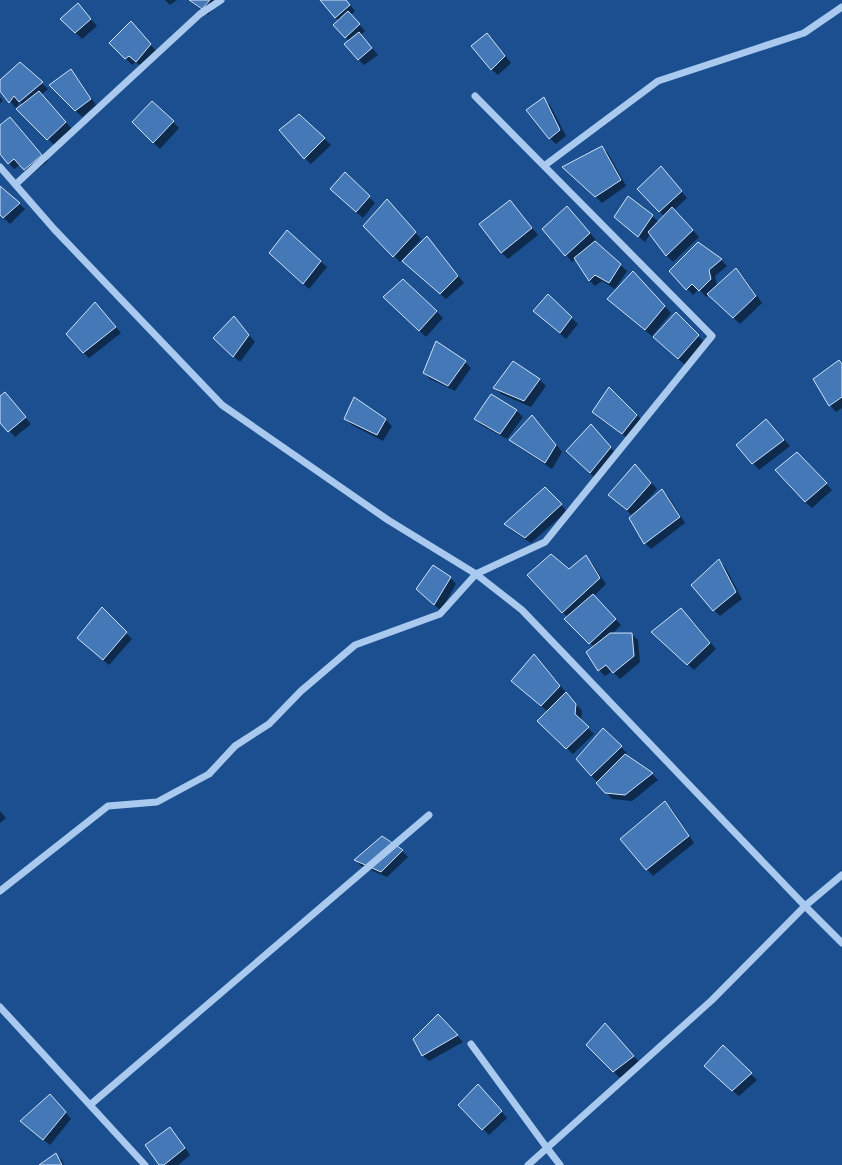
<svg xmlns="http://www.w3.org/2000/svg" width="842" height="1165" font-family="Lato,sans-serif">
  <style>
    .shadow { fill: #0007 }
    .building { fill: #4478b7; stroke: #cfe3fa }
    .lines { fill: none; stroke-linecap: round; stroke-linejoin: round }
    .minor { stroke: #a9c9ee; stroke-width: 7 }
  </style>
  <rect width="100%" height="100%" fill="#1b4f8f"/>
  <path class="shadow" d="M165,0H177L170,5Z
    M188,0H221L208,15Z
    M321,0H346L355,11L351,15L365,31L361,35L378,55L364,65L358,59L349,41L335,25L339,21Z
    M78,4L97,26L82,39L62,19Z
    M137,29L156,51L142,67L136,62L132,65L111,43Z
    M493,41L511,63L498,75L491,69Z
    M20,63L48,89L41,95L72,129L54,145L18,109L23,105L20,102L16,108L0,90V82Z
    M71,71L77,77L96,105L82,117L50,85Z
    M0,97L3,101L0,103Z
    M544,99L550,105L566,136L556,144L550,138Z
    M153,103L179,128L160,149L133,122Z
    M299,116L331,145L311,164L305,158Z
    M16,125L48,161L31,175L20,165L14,169L0,153V126Z
    M601,147L608,153L626,186L602,203L570,173Z
    M661,168L687,198L674,210L699,237L673,262L667,256L650,234L645,242L615,217L652,216L659,222L664,216L659,211Z
    M345,174L375,203L363,218L337,195Z
    M0,187L25,209L10,224L0,214Z
    M387,200L421,239L402,260L403,261L427,238L433,244L464,283L446,299L402,260L400,262L364,226Z
    M516,208L538,235L508,259L502,253L480,224Z
    M573,213L596,240L594,241L627,271L615,289L602,281L595,286L589,280L576,259L572,262L544,229Z
    M277,259L320,261L327,267L309,289Z
    M721,260L727,266L715,276L717,286L735,269L742,275L762,303L740,324L709,294L706,297L699,289L693,295L671,271Z
    M639,279L671,313L652,336L614,305Z
    M548,296L578,324L566,339L541,317Z
    M385,297L436,311L443,318L426,337Z
    M95,303L121,333L89,358L83,352Z
    M676,313L704,342L685,365L660,343Z
    M240,324L255,342L240,362L220,344Z
    M465,362L471,368L455,391L430,379L424,373Z
    M513,362L540,380L546,386L531,407L501,394L495,388Z
    M842,364V408L836,412L830,405Z
    M609,388L643,421L629,439L599,418L593,411Z
    M5,393L31,424L15,437L0,421V397Z
    M492,395L517,411L523,417L507,439L481,425L475,419Z
    M354,398L386,420L392,426L383,441L352,425L345,419Z
    M766,420L790,446L759,470L738,445Z
    M538,422L562,452L552,469L517,446L511,440Z
    M597,431L616,454L596,479L574,457Z
    M796,453L832,490L812,508L805,502Z
    M641,471L657,489L642,506L643,507L662,490L668,496L685,523L651,549L645,543L633,516L609,495Z
    M545,489L567,511L531,543L511,530L505,524Z
    M586,557L592,563L606,584L594,596L621,625L612,634H631L638,640L640,662L620,679L612,671L605,676L599,670L594,647L566,619L568,617L562,612L569,570Z
    M719,561L725,567L742,599L720,616L714,610Z
    M450,577L456,584L441,611L417,589Z
    M102,609L132,639L109,665L78,638Z
    M687,615L716,649L694,670L659,638Z
    M534,655L582,711L581,721L594,734L573,754L544,727L548,712L519,687Z
    M603,730L627,753L625,755L652,774L658,780L632,801L612,799L577,759Z
    M665,802L671,808L694,843L653,876L621,840Z
    M0,811L6,818L0,823Z
    M382,838L402,851L408,857L387,877L361,866L356,860Z
    M438,1015L463,1042L429,1061L422,1055Z
    M611,1031L639,1062L620,1078L587,1045Z
    M723,1047L757,1080L739,1096L711,1073Z
    M484,1092L507,1118L489,1135L459,1105Z
    M56,1101L71,1119L50,1145L28,1127Z
    M170,1128L176,1135L190,1155L178,1165H160Z
    M55,1154L62,1160L64,1165H40Z"/>
  <path class="building" d="M189,0H210L202,9Z
    M320,0H346L350,5L335,18Z
    M78,3L91,19L75,33L60,19Z
    M348,11L360,24L345,38L333,25Z
    M131,21L151,44L136,62L129,56L125,59L109,43Z
    M359,32L372,48L358,60L344,44Z
    M487,33L505,56L491,70L471,46Z
    M20,62L43,82L19,102L14,96L9,103L0,91V80Z
    M71,69L91,99L75,111L49,85Z
    M39,91L66,122L47,140L16,109Z
    M544,97L560,130L549,139L526,110Z
    M152,101L174,121L153,143L132,122Z
    M299,114L325,138L304,159L279,130Z
    M10,117L42,155L24,170L14,159L8,164L0,154V125Z
    M602,146L621,180L595,197L562,167Z
    M661,166L682,191L659,212L637,189Z
    M345,172L370,196L356,212L330,189Z
    M0,186L20,203L3,218L0,215Z
    M628,196L653,215L638,237L614,217Z
    M387,199L416,232L393,257L363,226Z
    M510,200L532,228L501,253L479,224Z
    M567,206L590,233L565,256L542,229Z
    M672,207L693,230L666,256L648,232Z
    M287,230L321,261L303,284L269,253Z
    M427,236L458,276L440,294L402,261Z
    M595,241L621,264L609,283L595,275L589,281L574,258Z
    M698,242L722,259L709,270L711,279L699,291L692,284L686,290L669,271Z
    M736,268L756,296L733,318L707,294Z
    M633,271L665,306L645,330L607,299Z
    M403,279L437,311L419,331L383,297Z
    M548,294L572,317L560,333L533,311Z
    M95,302L116,327L83,353L66,334Z
    M676,312L699,335L678,359L653,337Z
    M234,316L249,335L233,357L213,338Z
    M436,341L466,361L448,386L423,373Z
    M839,360L842,364V397L829,406L813,379Z
    M513,361L540,379L524,401L493,388Z
    M609,387L637,415L622,434L592,412Z
    M5,392L26,417L8,432L0,423V396Z
    M491,394L517,410L500,434L474,419Z
    M354,397L386,419L377,435L344,419Z
    M532,415L556,445L545,463L509,440Z
    M766,419L784,440L752,464L736,445Z
    M591,424L611,447L590,473L566,451Z
    M797,452L827,483L805,502L775,470Z
    M635,464L651,483L627,510L608,495Z
    M545,487L562,504L525,538L504,524Z
    M662,489L680,517L644,544L629,518Z
    M551,554L569,569L586,555L600,578L562,613L527,575Z
    M719,559L736,592L713,611L691,585Z
    M433,565L451,577L434,605L416,589Z
    M593,594L616,619L589,644L564,619Z
    M102,607L127,632L103,660L77,638Z
    M681,608L710,643L687,665L651,632Z
    M610,633H632L634,656L613,673L606,665L598,671L586,652Z
    M534,654L560,686L541,706L511,681Z
    M566,692L576,704L575,714L589,727L566,749L537,721Z
    M603,728L622,746L591,776L576,759Z
    M625,754L653,773L625,795L605,793L596,783Z
    M665,801L689,836L646,870L620,839Z
    M382,836L403,850L381,872L354,860Z
    M438,1014L458,1035L422,1056L413,1039Z
    M605,1023L634,1056L613,1072L586,1045Z
    M723,1045L752,1073L732,1091L704,1066Z
    M478,1084L502,1111L482,1130L458,1105Z
    M50,1094L66,1112L43,1140L20,1121Z
    M170,1127L185,1148L164,1165H159L145,1145Z
    M56,1153L62,1165H39Z"/>
  <g class="lines">
    <path class="minor" d="M544,166L658,81L804,33L842,7
      M0,167L54,229L222,405L388,520L476,574L522,610L805,906L842,943
      M16,184L200,14L221,0
      M0,891L108,806L157,802L209,774L235,746L269,724L301,691L355,645L440,614L476,574L545,542L712,336L475,96
      M0,1007L145,1165
      M471,1044L547,1148L712,1000L805,906L842,875
      M90,1105L429,815
      M528,1165L547,1148L560,1165"/>
  </g>
</svg>
